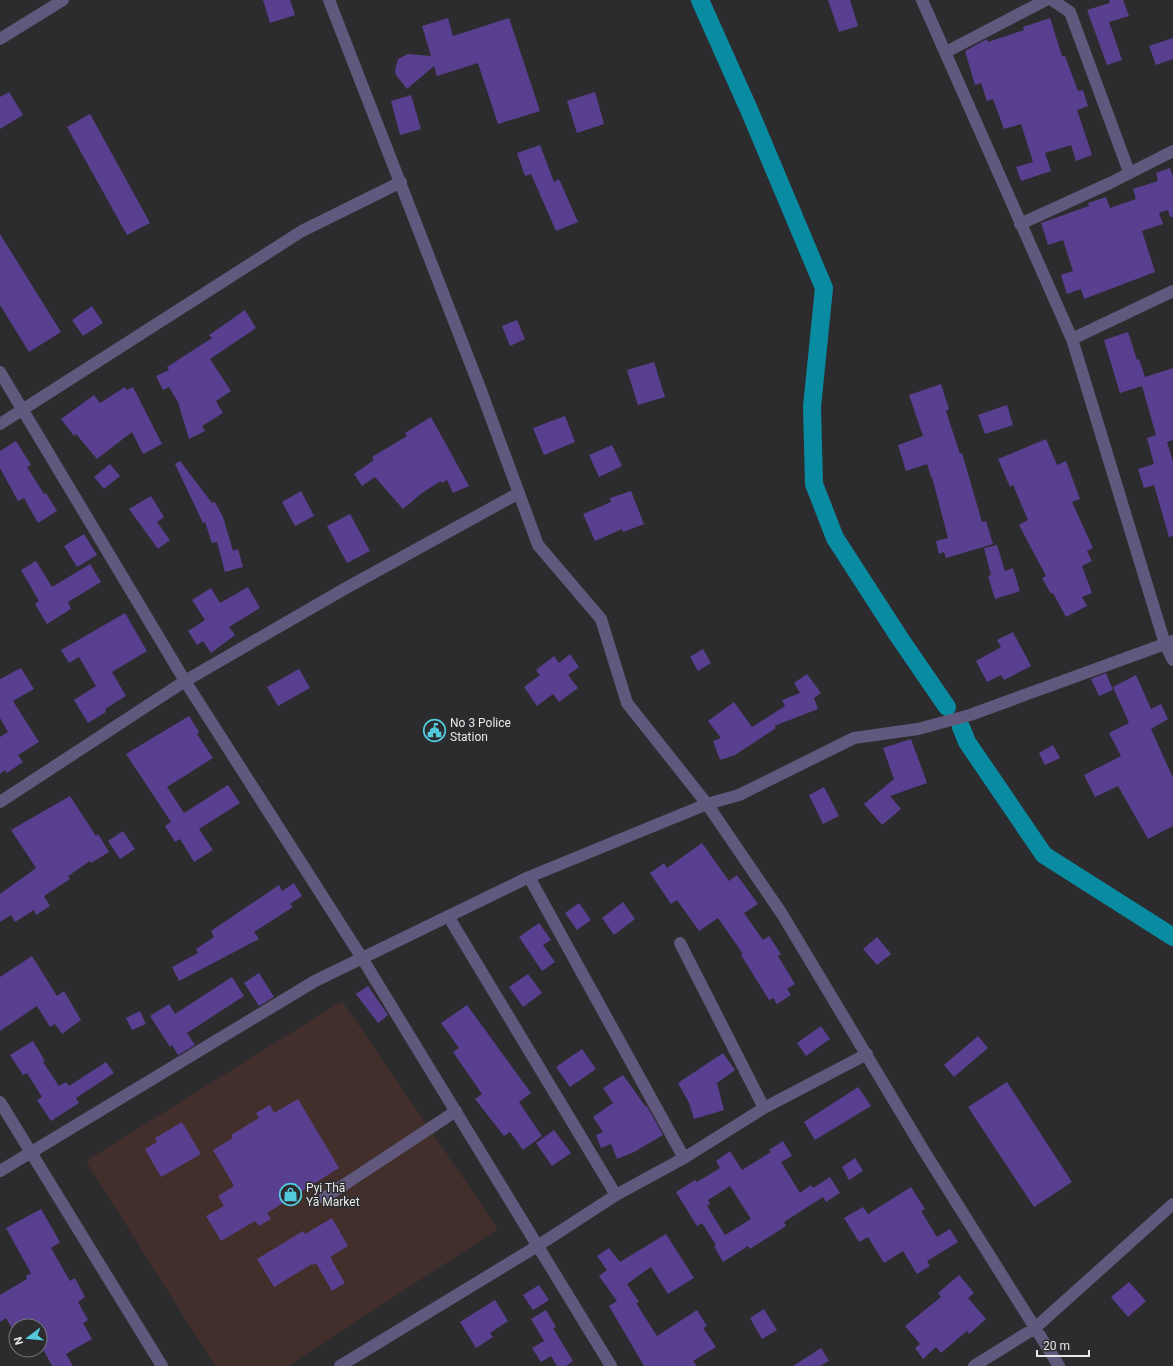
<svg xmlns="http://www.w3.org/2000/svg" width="1173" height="1366" font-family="Roboto,sans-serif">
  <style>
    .commercial { fill: #422f2b }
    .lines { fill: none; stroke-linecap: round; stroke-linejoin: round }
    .canal { stroke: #098ca2; stroke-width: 18 }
    .building { fill: #593f8f; fill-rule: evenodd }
    .minor { stroke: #61597d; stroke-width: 12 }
    .labels { text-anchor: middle; stroke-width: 3; stroke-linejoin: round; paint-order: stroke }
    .poi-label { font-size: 12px; fill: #e8e8ea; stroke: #2c2c2f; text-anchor: start }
  </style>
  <rect width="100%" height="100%" fill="#2c2c2f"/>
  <path class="commercial" d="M342,1001L498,1229L288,1366H215L86,1161Z"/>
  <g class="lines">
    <path class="canal" d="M700,0L750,112L824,288L812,407L814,484L835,538L899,637L947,707
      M961,727L967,742L1044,855L1173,937"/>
  </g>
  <path class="building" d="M263,0H290L295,15L270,23Z
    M828,0H850L858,26L839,32Z
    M1109,0H1123L1129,16L1109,22L1122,60L1107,65L1087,10L1110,3Z
    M448,18L453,36L509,18L540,111L498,124L478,63L437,76L434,66L407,89L396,75L395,70L398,59L408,54L431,56L422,26Z
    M1050,18L1062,56H1065L1078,91L1083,90L1088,106L1077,110L1092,155L1076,161L1071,145L1045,153L1051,171L1021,181L1016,167L1033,162L1021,124L1004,129L993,99L987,101L981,83L975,85L965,51L987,39L988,42L1024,30L1023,27Z
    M1173,38V59L1156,65L1149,46Z
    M9,92L23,115L0,129V97Z
    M595,92L604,124L577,133L567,101Z
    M411,95L421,129L400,135L391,101Z
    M90,114L150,223L127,235L67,127Z
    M540,145L554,182L559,179L578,222L556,231L531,174L525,176L517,153Z
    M1170,168L1173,177V217H1170L1168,210L1159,213L1163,224L1142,231L1155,272L1084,299L1081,289L1067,294L1061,275L1073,271L1063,240L1048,245L1041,223L1089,206L1088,203L1106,197L1110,208L1136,199L1133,189L1158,181L1156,173Z
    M0,234L61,332L29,352L0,305Z
    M92,306L103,323L83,336L72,320Z
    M245,310L256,328L210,359L231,391L216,401L223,413L202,426L205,431L189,439L178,402L169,387L163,390L156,376L169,370L167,367L212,338L209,335Z
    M517,320L525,339L510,346L502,326Z
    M1128,332L1137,360L1139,359L1145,377L1173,368V440L1167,442L1173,461V536L1169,537L1154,485L1144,488L1138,469L1154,464L1147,438L1156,435L1142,386L1120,393L1104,340Z
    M654,362L665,397L638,405L627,370Z
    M941,384L949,409L946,411L960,454L962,453L982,522L986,521L993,544L946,558L944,552L939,554L936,541L948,538L932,477H931L927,464L906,471L898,445L923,436L909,395Z
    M125,387L127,390L133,387L162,444L143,454L132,432L97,459L76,434L74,436L61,419L94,395L100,403Z
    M1007,405L1013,425L985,434L978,415Z
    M565,416L575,442L544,455L533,428Z
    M431,417L469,486L453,493L447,480L442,483L441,481L422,493L403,509L375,477L362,486L354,474L374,460L372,457L407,436L405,433Z
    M1046,439L1057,465L1066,461L1080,499L1072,502L1093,548L1087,551L1092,561L1082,566L1092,593L1082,597L1087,606L1066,617L1053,593L1051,594L1042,578L1046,576L1019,525L1028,520L1013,485L1010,487L998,459Z
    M16,441L31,465L27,467L44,494L46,493L57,511L38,523L24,498L18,501L0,468V451Z
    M612,445L622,466L599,477L589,455Z
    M180,461L212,503L215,502L223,517L233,551L238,549L243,567L225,572L217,542L212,543L205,522L203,523L175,464Z
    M110,464L120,476L104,489L94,477Z
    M301,491L314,516L295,526L282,502Z
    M631,491L644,524L623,532L622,529L595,541L583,514L611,502L610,498Z
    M151,496L164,517L157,522L170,540L158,549L129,509Z
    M350,514L370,551L347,563L327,526Z
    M84,534L97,555L77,567L64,546Z
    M997,545L1005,571L1013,568L1020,591L995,599L988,576L991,575L984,548Z
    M36,561L52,587L90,564L101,582L68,602L71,609L47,624L35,604L39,601L21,570Z
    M248,587L260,608L229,627L235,635L211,653L203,641L197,645L188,631L205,620L192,600L211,588L220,603Z
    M125,613L147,651L112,672L126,696L105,709L106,712L88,723L74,700L96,686L79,657L69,663L61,650Z
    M1013,632L1031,666L1004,680L1001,675L987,682L976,661L1001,647L997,640Z
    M703,649L711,663L698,671L690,657Z
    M570,654L579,667L568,675L578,688L559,702L553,694L537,706L524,687L540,675L536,670L554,656L559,663Z
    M21,668L34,689L13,701L39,742L18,755L23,762L7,773L5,770L0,774V737L8,732L0,718V679Z
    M299,669L310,688L278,706L267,687Z
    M1106,673L1113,690L1099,696L1091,679Z
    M807,674L821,693L814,698L818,709L774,726L776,728L735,755L720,760L713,741L721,738L708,721L734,702L752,727L785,706L782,700L800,693L794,683Z
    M1136,675L1151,709L1161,704L1168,719L1151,729L1173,778V826L1148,839L1118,786L1095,797L1084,775L1121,756L1109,733L1129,723L1113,687Z
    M189,716L199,732L197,734L213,758L167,787L184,813L228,785L240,803L199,829L213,850L194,862L180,839L175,842L165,826L171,822L126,754Z
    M911,739L927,783L890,796L901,809L882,825L864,804L894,779L883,748Z
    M1053,745L1060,758L1045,765L1039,753Z
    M824,787L839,816L823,824L809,795Z
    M70,796L96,836L98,834L109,852L91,863L90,861L68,876L70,879L44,896L50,906L36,915L34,910L15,922L11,915L0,922V894L36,868L11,830Z
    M123,831L135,849L120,859L108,841Z
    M702,843L729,881L737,875L758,904L744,913L763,940L769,936L781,954L778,956L795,984L787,989L791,995L777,1004L773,998L769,1000L741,955L743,954L718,918L699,931L677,900L671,904L650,873L664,863L667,868Z
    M294,883L302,896L290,904L293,907L254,932L259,939L179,981L172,967L198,953L196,949L214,937L211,931L279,885L282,891Z
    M623,902L635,919L614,935L602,918Z
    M579,903L591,920L577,930L565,913Z
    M539,923L551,940L543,945L555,962L542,971L519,937Z
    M877,937L891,954L877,965L863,949Z
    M32,956L57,996L64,991L81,1020L62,1034L55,1024L50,1027L37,1006L0,1031V977Z
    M259,973L274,997L259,1006L244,983Z
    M528,974L542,993L523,1007L509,987Z
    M232,977L244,996L187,1033L195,1045L178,1055L172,1045L170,1047L150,1016L169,1004L175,1014Z
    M368,986L388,1015L378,1023L356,994Z
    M467,1005L531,1093L519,1102L542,1136L523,1150L510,1132L504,1136L475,1099L482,1094L453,1052L459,1048L441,1023Z
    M140,1011L146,1024L132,1030L126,1018Z
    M821,1026L830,1039L806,1056L797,1043Z
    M978,1036L988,1048L954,1077L944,1065Z
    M33,1041L45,1061L43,1062L59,1086L66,1082L69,1086L106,1062L114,1073L76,1098L79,1103L51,1121L37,1100L42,1097L27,1073L23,1075L10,1055Z
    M582,1049L596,1069L570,1087L556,1067Z
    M723,1053L735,1070L717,1083L724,1110L694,1119L689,1103L678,1083Z
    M623,1075L646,1107L647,1106L663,1135L634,1152L617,1159L611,1144L601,1148L596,1135L603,1132L593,1117L613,1103L603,1088Z
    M1007,1082L1072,1182L1034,1207L968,1107Z
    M858,1087L871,1106L815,1140L804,1122Z
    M298,1099L339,1168L267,1213L271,1219L259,1226L255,1221L221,1241L206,1216L224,1206L218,1196L234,1186L213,1150L233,1138L231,1135L259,1118L256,1113L270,1105L274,1113Z
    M182,1122L201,1154L161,1177L145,1149L157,1142L155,1138Z
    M554,1130L571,1153L552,1166L536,1143Z
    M783,1141L792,1156L781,1162L800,1193L811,1185L813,1188L830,1177L840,1193L826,1202L823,1197L784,1222L786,1226L750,1249L748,1246L723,1262L714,1246L716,1245L702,1223L697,1226L676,1192L695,1180L697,1182L720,1168L716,1161L730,1151L742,1170L771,1152L769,1150ZM730,1186L751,1219L725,1235L707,1206L710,1204L708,1200Z
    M855,1158L863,1171L849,1180L842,1167Z
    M911,1187L925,1209L921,1211L937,1237L950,1229L958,1242L927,1261L930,1266L917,1274L903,1251L884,1263L868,1237L859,1242L844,1218L863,1207L868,1214Z
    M41,1209L60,1242L51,1248L70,1281L75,1278L85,1297L78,1302L88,1320L83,1323L92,1339L66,1354L73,1366H52L42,1347L40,1348V1326H16L15,1333L6,1318L0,1322V1295L27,1279L26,1276L31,1273L6,1228Z
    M332,1218L348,1246L330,1257L345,1283L332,1291L316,1263L313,1265L312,1264L274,1287L257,1259L303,1231L305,1234Z
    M666,1234L694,1278L668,1294L651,1267L627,1284L639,1302L636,1303L657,1336L697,1310L707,1326L703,1328L716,1347L693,1361L697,1366H644L609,1306L617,1301L599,1276L607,1270L597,1256L609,1248L620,1262Z
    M959,1275L974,1293L968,1298L986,1319L969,1334L967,1331L941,1353L936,1347L923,1359L915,1348L920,1344L905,1326L941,1297L938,1293Z
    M1129,1282L1146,1301L1128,1317L1111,1297Z
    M539,1285L549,1300L533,1310L523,1295Z
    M495,1300L508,1321L490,1333L493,1337L476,1348L460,1322Z
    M764,1309L777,1330L762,1339L750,1318Z
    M546,1310L556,1327L553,1328L573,1361L566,1366H557L551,1356L541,1362L532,1348L544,1341L531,1319Z
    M821,1348L829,1361L820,1366H793Z"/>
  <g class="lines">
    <path class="minor" d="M329,0L480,388L538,545L601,619L627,703L707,804L782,914L924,1151L1059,1366
      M922,0L1072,339L1165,644L1173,660
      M1052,0L1070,12L1129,172
      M0,39L63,0
      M946,52L1046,0
      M1020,224L1110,183L1173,151
      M1072,339L1173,291
      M0,372L185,681L362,958L611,1366
      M0,424L302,231L401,182
      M0,802L185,681L346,588L519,493
      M529,877L684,1158
      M448,916L616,1195
      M680,943L764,1108
      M0,1102L162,1366
      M0,1171L315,981L529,877L707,804L739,795L854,738L918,729L970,715L1173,641
      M324,1198L456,1111
      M340,1366L539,1245L616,1195L684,1158L764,1108L867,1054
      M974,1366L1035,1328L1173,1204"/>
  </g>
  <defs>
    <symbol id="civic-ring" viewBox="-11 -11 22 22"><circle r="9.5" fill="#2c2c2f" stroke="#53cadc" stroke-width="1.5"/><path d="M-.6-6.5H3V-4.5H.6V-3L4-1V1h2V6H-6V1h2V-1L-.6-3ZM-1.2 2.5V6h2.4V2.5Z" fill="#53cadc"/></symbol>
    <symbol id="shop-ring" viewBox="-11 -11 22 22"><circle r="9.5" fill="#2c2c2f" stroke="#53cadc" stroke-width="1.5"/><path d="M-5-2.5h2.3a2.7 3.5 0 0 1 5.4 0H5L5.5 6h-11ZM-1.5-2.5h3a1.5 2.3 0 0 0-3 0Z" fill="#53cadc"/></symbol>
  </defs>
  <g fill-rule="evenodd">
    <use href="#civic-ring" x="422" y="718" width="25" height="25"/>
    <use href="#shop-ring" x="278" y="1182" width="25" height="25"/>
  </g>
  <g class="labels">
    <g class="poi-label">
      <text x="450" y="727">No 3 Police<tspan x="450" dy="14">Station</tspan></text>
      <text x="306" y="1192">Pyi Thā<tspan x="306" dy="14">Yā Market</tspan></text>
    </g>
  </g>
  <g transform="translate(28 1338) rotate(254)"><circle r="19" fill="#2c2c2f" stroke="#77777a"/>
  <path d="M0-3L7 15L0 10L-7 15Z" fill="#53cadc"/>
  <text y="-6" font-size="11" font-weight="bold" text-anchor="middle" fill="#e8e8ea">N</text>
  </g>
  <path d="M1037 1350v6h52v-6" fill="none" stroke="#e8e8ea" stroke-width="2"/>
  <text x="1043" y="1350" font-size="12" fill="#e8e8ea" stroke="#2c2c2f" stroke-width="3" paint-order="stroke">20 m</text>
</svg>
